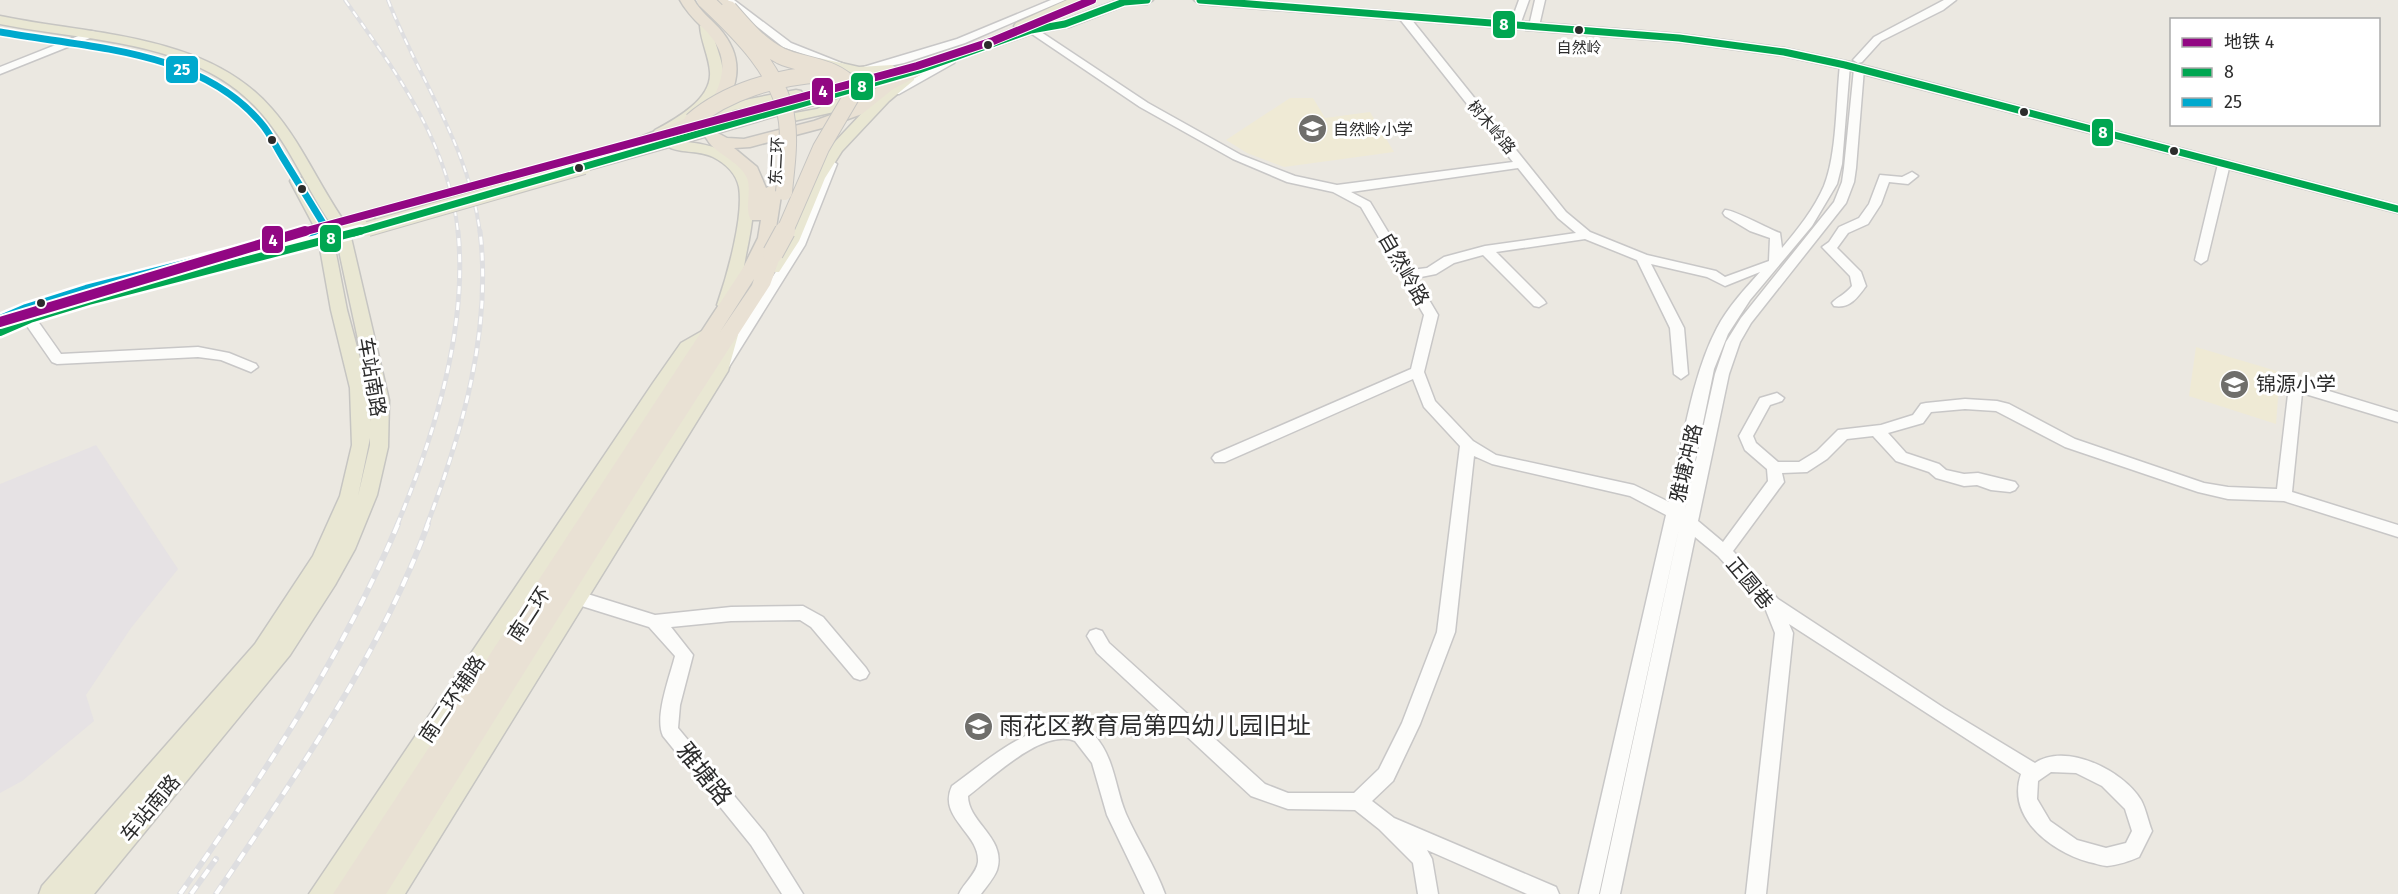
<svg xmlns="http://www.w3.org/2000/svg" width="2398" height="894" font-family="'Fira Sans','Noto Sans SC',sans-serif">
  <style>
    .industrial { fill: #e6e2e4 }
    .education { fill: #efead5 }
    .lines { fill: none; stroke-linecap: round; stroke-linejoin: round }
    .minor-casing { stroke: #c8c7c7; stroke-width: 3 }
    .major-casing { stroke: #c6c5c2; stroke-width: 3 }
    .highway-casing { stroke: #c6c5c2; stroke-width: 3 }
    .minor { fill: #fcfcfa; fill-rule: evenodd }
    .major { fill: #e9e7d3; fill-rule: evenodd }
    .highway { fill: #e9e1d4; fill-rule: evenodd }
    .rail-far2-casing { stroke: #dedee0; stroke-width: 4 }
    .rail-far1-casing { stroke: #dedee0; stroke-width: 5 }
    .rail-casing { stroke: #dedee0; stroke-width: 6 }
    .rail-far2 { stroke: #fff; stroke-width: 2; stroke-dasharray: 7; stroke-linecap: butt }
    .rail-far1 { stroke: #fff; stroke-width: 3; stroke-dasharray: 8; stroke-linecap: butt }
    .rail { stroke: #fff; stroke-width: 4; stroke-dasharray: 10; stroke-linecap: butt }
    .major-bridge-casing { stroke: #c6c5c2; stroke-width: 16; stroke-linecap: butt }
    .highway-bridge-far1-casing { stroke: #c6c5c2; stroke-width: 18; stroke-linecap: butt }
    .highway-bridge-casing { stroke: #c6c5c2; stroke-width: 22; stroke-linecap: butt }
    .major-bridge { stroke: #e9e7d3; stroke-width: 14 }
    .highway-bridge-far1 { stroke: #e9e1d4; stroke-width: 16 }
    .highway-bridge { stroke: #e9e1d4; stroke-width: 20 }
    .bus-1-far1-casing { stroke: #fff; stroke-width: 10 }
    .bus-1-casing { stroke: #fff; stroke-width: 13 }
    .bus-2-far1-casing { stroke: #fff; stroke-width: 10 }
    .bus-2-casing { stroke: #fff; stroke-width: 13 }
    .bus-1-far1 { stroke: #00a651; stroke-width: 7 }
    .bus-1 { stroke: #00a651; stroke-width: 8 }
    .bus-2-far1 { stroke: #00a9ce; stroke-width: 7 }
    .bus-2 { stroke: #00a9ce; stroke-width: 8 }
    .metro-1-far1-casing { stroke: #fff; stroke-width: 10 }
    .metro-1-casing { stroke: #fff; stroke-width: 14 }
    .metro-1-far1 { stroke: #920783; stroke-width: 8 }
    .metro-1 { stroke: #920783; stroke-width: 10 }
    .bus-dot { fill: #2c2c2c; stroke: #fff; stroke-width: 2 }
    .labels { text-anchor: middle; stroke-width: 6; stroke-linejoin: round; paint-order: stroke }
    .far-bus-label { font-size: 15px; fill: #2c2c2c; stroke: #fff }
    .far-street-label { font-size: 16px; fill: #2c2c2c; stroke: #fff }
    .far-poi-label { font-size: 16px; fill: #2c2c2c; stroke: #fff; text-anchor: start }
    .street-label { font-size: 20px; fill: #2c2c2c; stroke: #fff }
    .poi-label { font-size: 20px; fill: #2c2c2c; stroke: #fff; text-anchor: start }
    .near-poi-label { font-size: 24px; fill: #2c2c2c; stroke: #fff; text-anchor: start }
    .near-street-label { font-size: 24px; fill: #2c2c2c; stroke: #fff }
    .line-badge { stroke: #fff; stroke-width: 2 }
    .badge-label { font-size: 16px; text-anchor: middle; font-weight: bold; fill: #fff }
  </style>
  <rect width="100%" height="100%" fill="#ebe8e1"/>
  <path class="industrial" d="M96,445L178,569L131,628L86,695L94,721L22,781L0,793V484Z"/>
  <path class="education" d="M1290,98H1313L1325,118L1370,112L1394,152L1284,167L1247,153L1226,140Z
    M2196,347L2280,372L2276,424L2189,396Z"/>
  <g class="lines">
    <defs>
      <path id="minor" d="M723,0H734L791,43L844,64L839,67L835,66L783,47Z
        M1051,0H1065L965,43L904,63L865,71L860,68L957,39Z
        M1519,0H1529L1520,25L1515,28L1510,25Z
        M1535,0H1545L1539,26L1534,29L1529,26Z
        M1944,0H1956L1943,10L1881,41L1862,62L1858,63L1853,60L1874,37Z
        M1403,13L1407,14L1566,212L1590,232L1647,255L1716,271L1725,277L1769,261L1770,238L1750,231L1725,216L1723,213L1725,210C1732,209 1769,229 1780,233L1782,248C1798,229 1814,209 1824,186C1837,154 1836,100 1840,65L1845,62L1850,65L1842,164L1837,184L1812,226L1750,300L1728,334L1714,369L1685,510L1715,374L1726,342L1741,318L1834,202L1842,182L1844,168L1854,69L1859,66L1864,69L1856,168L1854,182L1846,203L1751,323L1740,342L1729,374L1698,521L1723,542L1768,481L1767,469L1745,450L1739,436L1760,398L1777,393L1784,398L1782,401L1770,405L1753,436L1756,443L1778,462H1799L1817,451L1838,430L1881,425L1913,415L1921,404L1926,403L1965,399L1997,401L2009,404L2075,439L2204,483L2228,487L2277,489L2289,386L2296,381L2398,412V422L2302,393L2292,492L2398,525V537L2284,501L2228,499L2198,492L2065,447L1996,411L1965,409L1931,412L1923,423L1888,433L1906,453L1939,464L1946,470L1964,474L1978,473L2015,482L2018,486L2015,490L2010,492L1991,490L1977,485L1964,486L1936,478L1929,472L1896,461L1873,436L1847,439L1827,459L1807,472L1782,473L1784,482L1781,486L1733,551L1778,599L1944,708L2035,763C2065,742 2123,770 2141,800C2146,809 2148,821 2152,831L2139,857C2130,861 2118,865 2107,866C2102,866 2095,863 2089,862C2052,852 2006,818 2021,774L1789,624L1793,633L1766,894H1746L1775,633L1765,608L1718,556L1695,537L1620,894H1600L1680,524L1599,894H1579L1666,515L1630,496L1492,464L1474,456L1455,632L1420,724L1393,781L1372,801L1394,818L1556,887L1559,894H1527L1427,850L1432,859L1438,894H1418L1413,863L1379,829L1355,810L1288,809L1251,796L1097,653L1087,636L1090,631L1096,629L1102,631L1109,643L1265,784L1288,793H1354L1379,769L1402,723L1437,632L1460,446L1424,407L1413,379L1225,462H1215L1212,458L1215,454L1411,369L1424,315L1361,207L1333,192L1287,182L1233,159L1140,107L1026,30L1035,28L1148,103L1241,155L1295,176L1337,185L1513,162L1399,18V14ZM1518,168L1558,218L1576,233L1485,246L1444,257L1427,268L1411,270L1370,202L1351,192ZM1585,239L1637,260L1670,328L1674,374L1681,379L1688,374L1684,328L1651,264L1707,277L1725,286L1760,272C1744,290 1728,307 1717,328C1691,377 1682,448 1669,502L1634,485L1496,455L1473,441L1435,401L1424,372L1438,315L1416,278L1436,274L1454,263L1483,255L1534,306L1539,307L1546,303L1544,300L1496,252ZM2051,772L2076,773L2102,786L2125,809L2132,831L2126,843L2106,848L2077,840L2050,821L2037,799L2038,781Z
        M91,31L95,32V36L0,74V67Z
        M950,58L955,61L954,63L899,94H891L890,92Z
        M831,160L837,164L805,245L729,367H719L717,364L793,245L825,164Z
        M2224,160L2230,164L2207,260L2201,264L2195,260L2218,164Z
        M1912,172L1918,176L1908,184L1889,182L1881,204L1868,224L1848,233L1837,248L1861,272L1866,286C1858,297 1850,309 1834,306L1832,303C1837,297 1845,295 1852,286L1850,276L1822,247L1829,242L1839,227L1859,218L1869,204L1880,175L1902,177Z
        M25,309L30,310L61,354L198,347L229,353L256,364L258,367L251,372L221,360L198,357L57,364L52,362L18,313Z
        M578,591L655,615L731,607L803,606L823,617L866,668L869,673L866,678L860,680L854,678L811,627L800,620L731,621L671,627L693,655L680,705L678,728L765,833L803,894H782L751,845L663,736C654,717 670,676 675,656L649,627L572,603L570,598L572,593Z
        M1062,723C1075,724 1086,726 1095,736C1115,759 1115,788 1126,814C1138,841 1155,866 1165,894H1145L1107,815L1092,763L1075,741C1043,728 993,777 968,796C968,823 1007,838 997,870C994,878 986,887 981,894H959C963,884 977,873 978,862C980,833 937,818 952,786C987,760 1019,732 1062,723Z"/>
      <path id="major" d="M1067,0H1083L1028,27L1062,21L1118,0H1153L1147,4L1126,5L1069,27L1034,33L914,75V80L889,101L842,151L825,178L799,241L779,272H767L765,269L783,241L811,178L831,146L879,95L897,80L853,93L858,97L856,100L834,112L789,122L782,118L784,115L817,109L844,96L687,142C762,150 759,194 746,255C743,272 740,294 731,309L725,310L717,305C727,276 744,217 739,187C736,173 725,163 713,157C699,150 677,153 669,147L584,171L577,167L579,164L914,67L1020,30L1016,29L1014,26L1016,23Z
        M1194,0H1245L1679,34L1784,48L1850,62L2398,205V213L1844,69L1784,56L1679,42L1200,4Z
        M0,16C90,35 207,33 272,109C301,142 319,185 344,221L368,215L375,219L373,222L349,229L389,400L388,447L377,495L355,549L335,585L290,655L94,894H39L42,886L255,644L313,556L340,496L352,445L350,388L331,310L318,237L97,296L0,329V318L85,288L315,228L290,181L292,178H302L328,225L331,224C307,189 291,148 263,115C200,39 88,42 0,24ZM335,232L371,400V422L368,388L347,310L332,233ZM370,438L358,496L370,445Z
        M706,22L712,26C713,43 724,60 723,77C722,97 675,141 655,136L653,133L655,130C676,119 712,99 710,72C709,56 701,42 700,26Z
        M819,58L859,67L892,65L898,69C883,83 833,69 814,65L813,62L814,59Z
        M796,90L801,91L803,94L801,97L733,110L709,125L702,121L724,104Z
        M709,327L715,328L717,332L693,351L665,391L335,894H309L653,383L681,343Z
        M730,330L736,331L738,335L728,371L405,894H380L712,371L722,335L724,331Z"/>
      <path id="highway" d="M680,0H694C700,11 710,18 719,28C748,61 737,90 715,124L709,126L701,121C718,90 736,63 707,32C697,22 687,13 680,0Z
        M713,0H728L736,9L734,12H724Z
        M919,65L927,70L924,73L893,89L862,114L826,127L750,147L734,148L757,167L766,188L774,184L780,185L782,189L774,241L781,242L784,246L770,285L652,468L386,894H333L743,268L758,238L761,220H751C744,209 752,191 747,178C741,164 722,156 712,146C708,142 708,140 704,135L706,132L712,130L727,138L744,139L814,121L850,108L883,83ZM754,279L752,285L720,332Z
        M692,116L700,121C687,136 656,144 637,149L629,144L631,141Z"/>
    </defs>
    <use href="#minor" class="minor-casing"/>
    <use href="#major" class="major-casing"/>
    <use href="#highway" class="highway-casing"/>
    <use href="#minor" class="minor"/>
    <use href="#major" class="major"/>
    <use href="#highway" class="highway"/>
    <defs>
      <path id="rail-far2" d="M345,0C396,72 449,142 458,233
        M388,0C419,80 469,145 480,233"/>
      <path id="rail-far1" d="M397,525C434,437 468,328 458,231
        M427,525C462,432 492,332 480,231"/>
      <path id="rail" d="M180,894C263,776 342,657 398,524
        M191,894L216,859
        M216,894C293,781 381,653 428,524"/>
    </defs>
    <use href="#rail-far2" class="rail-far2-casing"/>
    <use href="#rail-far1" class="rail-far1-casing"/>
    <use href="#rail" class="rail-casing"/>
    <use href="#rail-far2" class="rail-far2"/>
    <use href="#rail-far1" class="rail-far1"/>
    <use href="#rail" class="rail"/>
    <defs>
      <path id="major-bridge" d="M368,229L584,167"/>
      <path id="highway-bridge-far1" d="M705,0C739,32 782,73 787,122C790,145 786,169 784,192
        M729,9C744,26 759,45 781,56C803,66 837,66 852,87L851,97L821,148L784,233
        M692,121C727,91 777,77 823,74"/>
      <path id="highway-bridge" d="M773,253L785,231"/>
    </defs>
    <use href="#major-bridge" class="major-bridge-casing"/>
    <use href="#highway-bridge-far1" class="highway-bridge-far1-casing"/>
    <use href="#highway-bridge" class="highway-bridge-casing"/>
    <use href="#major-bridge" class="major-bridge"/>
    <use href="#highway-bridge-far1" class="highway-bridge-far1"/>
    <use href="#highway-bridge" class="highway-bridge"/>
    <defs>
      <path id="bus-1-far1" d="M1200,0L1679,38L1784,52L1845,65L2398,209
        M354,233L919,70L1031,30L1065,24L1124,2L1147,0"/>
      <path id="bus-1" d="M0,332L30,319L89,301L360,231"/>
      <path id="bus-2-far1" d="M0,32C88,48 199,49 261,123C270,133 276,147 283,158C297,181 312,205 326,228L308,233"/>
      <path id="bus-2" d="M0,319L26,308L86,289L314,231"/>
    </defs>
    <use href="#bus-1-far1" class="bus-1-far1-casing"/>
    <use href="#bus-1" class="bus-1-casing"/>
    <use href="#bus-2-far1" class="bus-2-far1-casing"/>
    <use href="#bus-2" class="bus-2-casing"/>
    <use href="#bus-1-far1" class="bus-1-far1"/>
    <use href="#bus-1" class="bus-1"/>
    <use href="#bus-2-far1" class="bus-2-far1"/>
    <use href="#bus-2" class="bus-2"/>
    <defs>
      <path id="metro-1-far1" d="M299,233L917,66L993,41L1092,0"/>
      <path id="metro-1" d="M0,322L305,231"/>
    </defs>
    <use href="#metro-1-far1" class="metro-1-far1-casing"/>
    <use href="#metro-1" class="metro-1-casing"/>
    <use href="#metro-1-far1" class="metro-1-far1"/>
    <use href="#metro-1" class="metro-1"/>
  </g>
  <defs>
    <symbol id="school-disc" viewBox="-11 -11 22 22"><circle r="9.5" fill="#6f6e6b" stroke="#fff"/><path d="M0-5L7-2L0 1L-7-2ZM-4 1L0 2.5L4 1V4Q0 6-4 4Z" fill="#fff"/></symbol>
  </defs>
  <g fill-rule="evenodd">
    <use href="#school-disc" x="1296" y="112" width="33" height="33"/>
    <use href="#school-disc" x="2218" y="368" width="33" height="33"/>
    <use href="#school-disc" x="962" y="710" width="33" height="33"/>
  </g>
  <g class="bus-dot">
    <circle cx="1579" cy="30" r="5"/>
    <circle cx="988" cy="45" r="5"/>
    <circle cx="2024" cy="112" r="5"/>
    <circle cx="272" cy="140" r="5"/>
    <circle cx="2174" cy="151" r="5"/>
    <circle cx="579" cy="168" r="5"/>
    <circle cx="302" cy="189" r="5"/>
    <circle cx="41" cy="303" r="5"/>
  </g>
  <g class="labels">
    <g class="far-bus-label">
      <text x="1579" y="53">自然岭</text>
    </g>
    <g class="far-street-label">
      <text transform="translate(1492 127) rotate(50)" y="6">树木岭路</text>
      <text transform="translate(776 161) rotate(-87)" y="6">东二环</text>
    </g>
    <g class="far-poi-label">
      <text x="1333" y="135">自然岭小学</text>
    </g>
    <g class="street-label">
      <text transform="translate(1404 269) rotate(60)" y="7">自然岭路</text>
      <text transform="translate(372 377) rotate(80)" y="7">车站南路</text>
      <text transform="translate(1686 463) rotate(-77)" y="7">雅塘冲路</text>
      <text transform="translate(1750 583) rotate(50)" y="7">正圆巷</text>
      <text transform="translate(529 614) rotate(-57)" y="7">南二环</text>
      <text transform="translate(452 699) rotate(-56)" y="7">南二环辅路</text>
      <text transform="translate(150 808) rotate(-50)" y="7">车站南路</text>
    </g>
    <g class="poi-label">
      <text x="2256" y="391">锦源小学</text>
    </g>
    <g class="near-poi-label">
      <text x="999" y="734">雨花区教育局第四幼儿园旧址</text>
    </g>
    <g class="near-street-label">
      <text transform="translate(704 774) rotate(51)" y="8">雅塘路</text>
    </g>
  </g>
  <g class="line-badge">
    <rect x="1492" y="10" width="24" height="29" rx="6" fill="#00a651"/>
    <rect x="165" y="55" width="34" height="29" rx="6" fill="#00a9ce"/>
    <rect x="850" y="72" width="24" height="29" rx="6" fill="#00a651"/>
    <rect x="811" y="77" width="23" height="29" rx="6" fill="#920783"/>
    <rect x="2091" y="118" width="23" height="29" rx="6" fill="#00a651"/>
    <rect x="319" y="224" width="23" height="29" rx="6" fill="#00a651"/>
    <rect x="261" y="225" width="23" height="29" rx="6" fill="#920783"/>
  </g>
  <g class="badge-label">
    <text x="1504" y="30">8</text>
    <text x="182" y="75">25</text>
    <text x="862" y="92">8</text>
    <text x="823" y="97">4</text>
    <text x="2103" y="138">8</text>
    <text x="331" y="244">8</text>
    <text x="273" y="246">4</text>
  </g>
  <rect x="2170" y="18" width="210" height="108" fill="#ffffff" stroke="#ababab" stroke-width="1.5"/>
  <rect x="2182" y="38" width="30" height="9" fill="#920783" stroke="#ababab" stroke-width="1.5"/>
  <text x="2224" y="48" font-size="18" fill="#2c2c2c">地铁 4</text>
  <rect x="2182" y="68" width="30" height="9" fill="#00a651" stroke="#ababab" stroke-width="1.5"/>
  <text x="2224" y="78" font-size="18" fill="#2c2c2c">8</text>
  <rect x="2182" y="98" width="30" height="9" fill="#00a9ce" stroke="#ababab" stroke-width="1.5"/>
  <text x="2224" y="108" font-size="18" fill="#2c2c2c">25</text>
</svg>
